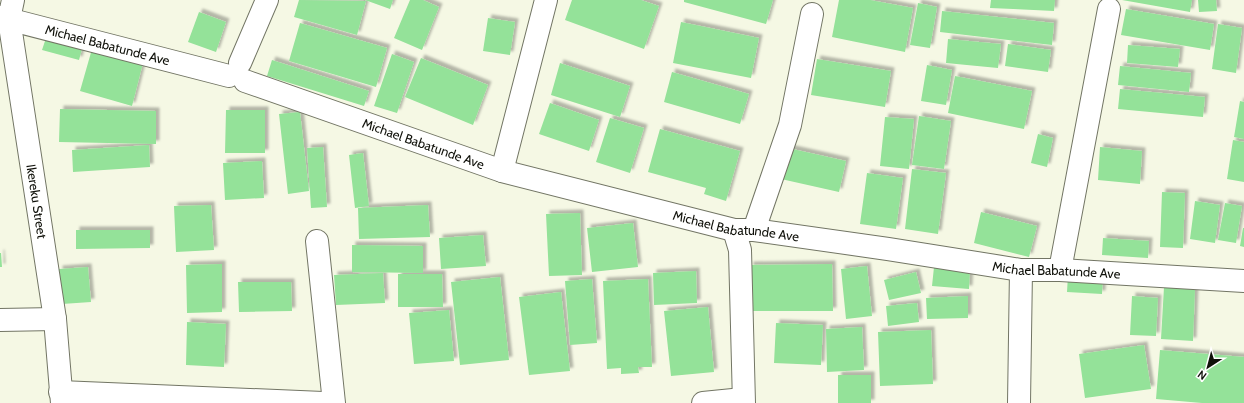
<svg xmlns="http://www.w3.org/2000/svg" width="1244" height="403" font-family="Cabin,sans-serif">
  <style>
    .building { fill: #94e299; filter: url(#shadow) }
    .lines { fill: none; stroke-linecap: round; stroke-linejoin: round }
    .minor-casing { stroke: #727564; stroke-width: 24 }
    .minor { stroke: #fff; stroke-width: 22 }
    .labels { text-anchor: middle; stroke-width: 3; stroke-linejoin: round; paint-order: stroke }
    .street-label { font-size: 13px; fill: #10110a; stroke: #fff }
  </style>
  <defs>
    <filter id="shadow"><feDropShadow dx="3.5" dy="-3.5" stdDeviation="1" flood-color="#0004"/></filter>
  </defs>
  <rect width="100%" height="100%" fill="#f5f8e4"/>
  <path class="building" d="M299,0L366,1L357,35L294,17Z
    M365,0H393L390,9Z
    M410,0H423L439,7L422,50L394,38Z
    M572,0H641L659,6L644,49L565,20Z
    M684,0H773L766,24L684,2Z
    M839,0H870L913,8L905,52L832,37Z
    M991,0H1055L1054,11L990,8Z
    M1122,0H1192L1190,12Z
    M1198,0H1216L1217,11L1199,12Z
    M918,3L937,7L930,48L910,45Z
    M1126,9L1214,24L1210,50L1121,35Z
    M942,11L1054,23L1052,45L940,32Z
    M199,12L226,22L216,52L188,42Z
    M488,18L515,22L510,55L483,51Z
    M681,22L759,38L751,78L673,63Z
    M300,23L387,48L376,87L289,61Z
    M1218,24L1242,28L1236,73L1212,69Z
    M47,35L83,45L79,60L42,50Z
    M948,39L1001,44L998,68L946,63Z
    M1008,44L1051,50L1048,72L1005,66Z
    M1128,45L1180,49L1178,67L1127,63Z
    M92,49L143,63L132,106L80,91Z
    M392,54L414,62L397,113L374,106Z
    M421,58L488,85L473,125L405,97Z
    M817,59L891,71L885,107L811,95Z
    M272,60L369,91L364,106L267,76Z
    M560,63L630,86L620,117L551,95Z
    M927,65L952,70L946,105L921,101Z
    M1120,66L1191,73L1189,92L1118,85Z
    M672,72L749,94L740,124L664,102Z
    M955,76L1032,91L1024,129L948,113Z
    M1120,89L1205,97L1203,117L1118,109Z
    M1240,101L1244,102V139L1234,137Z
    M550,103L599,120L589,151L539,134Z
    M60,109L156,111V144L59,142Z
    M226,110H265V153H225Z
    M300,112L309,191L288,194L279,114Z
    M919,116L951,121L944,169L912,165Z
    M885,117L914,119L909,169L880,166Z
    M610,118L644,128L630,173L596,162Z
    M660,129L740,151L726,201L704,194L706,188L648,172Z
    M1038,134L1053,138L1047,167L1031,163Z
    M1233,140L1244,142V182L1227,179Z
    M149,145L150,167L73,172L72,150Z
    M323,147L327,207L311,208L307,148Z
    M1100,147L1142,151L1140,184L1098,180Z
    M788,148L846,161L839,192L781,179Z
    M363,153L369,206L355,208L349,155Z
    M262,161L264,198L225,200L223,163Z
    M912,169L946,173L938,234L905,229Z
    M867,173L903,178L896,229L860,224Z
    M1162,192L1185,193L1183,248L1160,247Z
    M1195,201L1220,205L1215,243L1190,239Z
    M1225,203L1242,206L1236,243L1218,240Z
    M211,205L214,250L176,252L174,206Z
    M428,205L430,237L359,239L358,208Z
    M981,212L1037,226L1029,257L974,243Z
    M580,213L582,275L549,276L546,214Z
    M633,223L638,267L592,272L587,228Z
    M1243,228H1244V247L1240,246Z
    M76,230H150V248L76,249Z
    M483,235L486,266L441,269L439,238Z
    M1103,238L1149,241L1148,258L1102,255Z
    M352,245L423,246V273L352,272Z
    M0,253H1L2,267H0Z
    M222,264V312L187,313L186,265Z
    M832,264L833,311H750V265Z
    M867,266L872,316L846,319L841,269Z
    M88,267L91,302L62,304L59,269Z
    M934,267L970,270L969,289L932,286Z
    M696,271L697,303L654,305L653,273Z
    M916,272L921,293L889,300L884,280Z
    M383,273L385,303L336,305L334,275Z
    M398,274H442L443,307H398Z
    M1068,275L1103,277L1102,294L1067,292Z
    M500,277L509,360L460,365L451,282Z
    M592,279L597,343L570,345L565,281Z
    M648,279L652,367H638L639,373L621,374V368L607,369L603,281Z
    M238,282H291L292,311L239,312Z
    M1164,287L1195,289L1193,341L1161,339Z
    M561,292L570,371L529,375L519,297Z
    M968,296V318L927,319L926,298Z
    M1132,296L1158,298L1156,336L1130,335Z
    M917,303L919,322L888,326L886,306Z
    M708,307L714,372L671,376L664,311Z
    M449,310L454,361L414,364L409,313Z
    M187,322L226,324L224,367L186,365Z
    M776,323L823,325L821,365L774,363Z
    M862,327L864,370L827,372L826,329Z
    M931,330L933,384L880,386L878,332Z
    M1144,345L1151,389L1085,398L1079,354Z
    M1160,350L1244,357V403H1202L1156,399Z
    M838,375H871V403H838Z"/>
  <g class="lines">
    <defs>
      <g id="minor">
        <path id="s1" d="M13,0L9,19L55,319L62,403"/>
        <path id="s2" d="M0,17L229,76"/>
        <path d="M240,63L267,0"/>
        <path id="s3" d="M245,81L502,171L734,230H754L888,249L1021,270H1060L1244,281"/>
        <path d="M502,171L546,0"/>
        <path d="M734,230L740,250L744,403"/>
        <path d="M754,230L790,125L812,14"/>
        <path d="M317,241L334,403"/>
        <path d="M1060,270L1109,9"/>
        <path d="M0,320L55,319"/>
        <path d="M60,392L323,403"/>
        <path d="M703,403L743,399"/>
        <path d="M1019,403L1021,270"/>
      </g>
    </defs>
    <use href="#minor" class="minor-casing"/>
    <use href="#minor" class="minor"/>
  </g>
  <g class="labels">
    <g class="street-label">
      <text dy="5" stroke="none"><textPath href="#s2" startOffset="111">Michael Babatunde Ave</textPath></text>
      <text dy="5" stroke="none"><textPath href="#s3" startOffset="189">Michael Babatunde Ave</textPath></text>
      <text dy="5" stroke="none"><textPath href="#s1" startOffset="204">Ikereku Street</textPath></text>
      <text dy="5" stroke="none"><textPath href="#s3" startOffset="513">Michael Babatunde Ave</textPath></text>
      <text dy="5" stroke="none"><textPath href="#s3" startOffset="837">Michael Babatunde Ave</textPath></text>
    </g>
  </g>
  <g transform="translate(1208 367) rotate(216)" stroke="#ffffff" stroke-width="3" paint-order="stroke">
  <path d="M0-3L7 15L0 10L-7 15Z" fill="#10110a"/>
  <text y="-6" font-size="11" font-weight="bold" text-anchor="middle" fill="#10110a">N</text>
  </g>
</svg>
